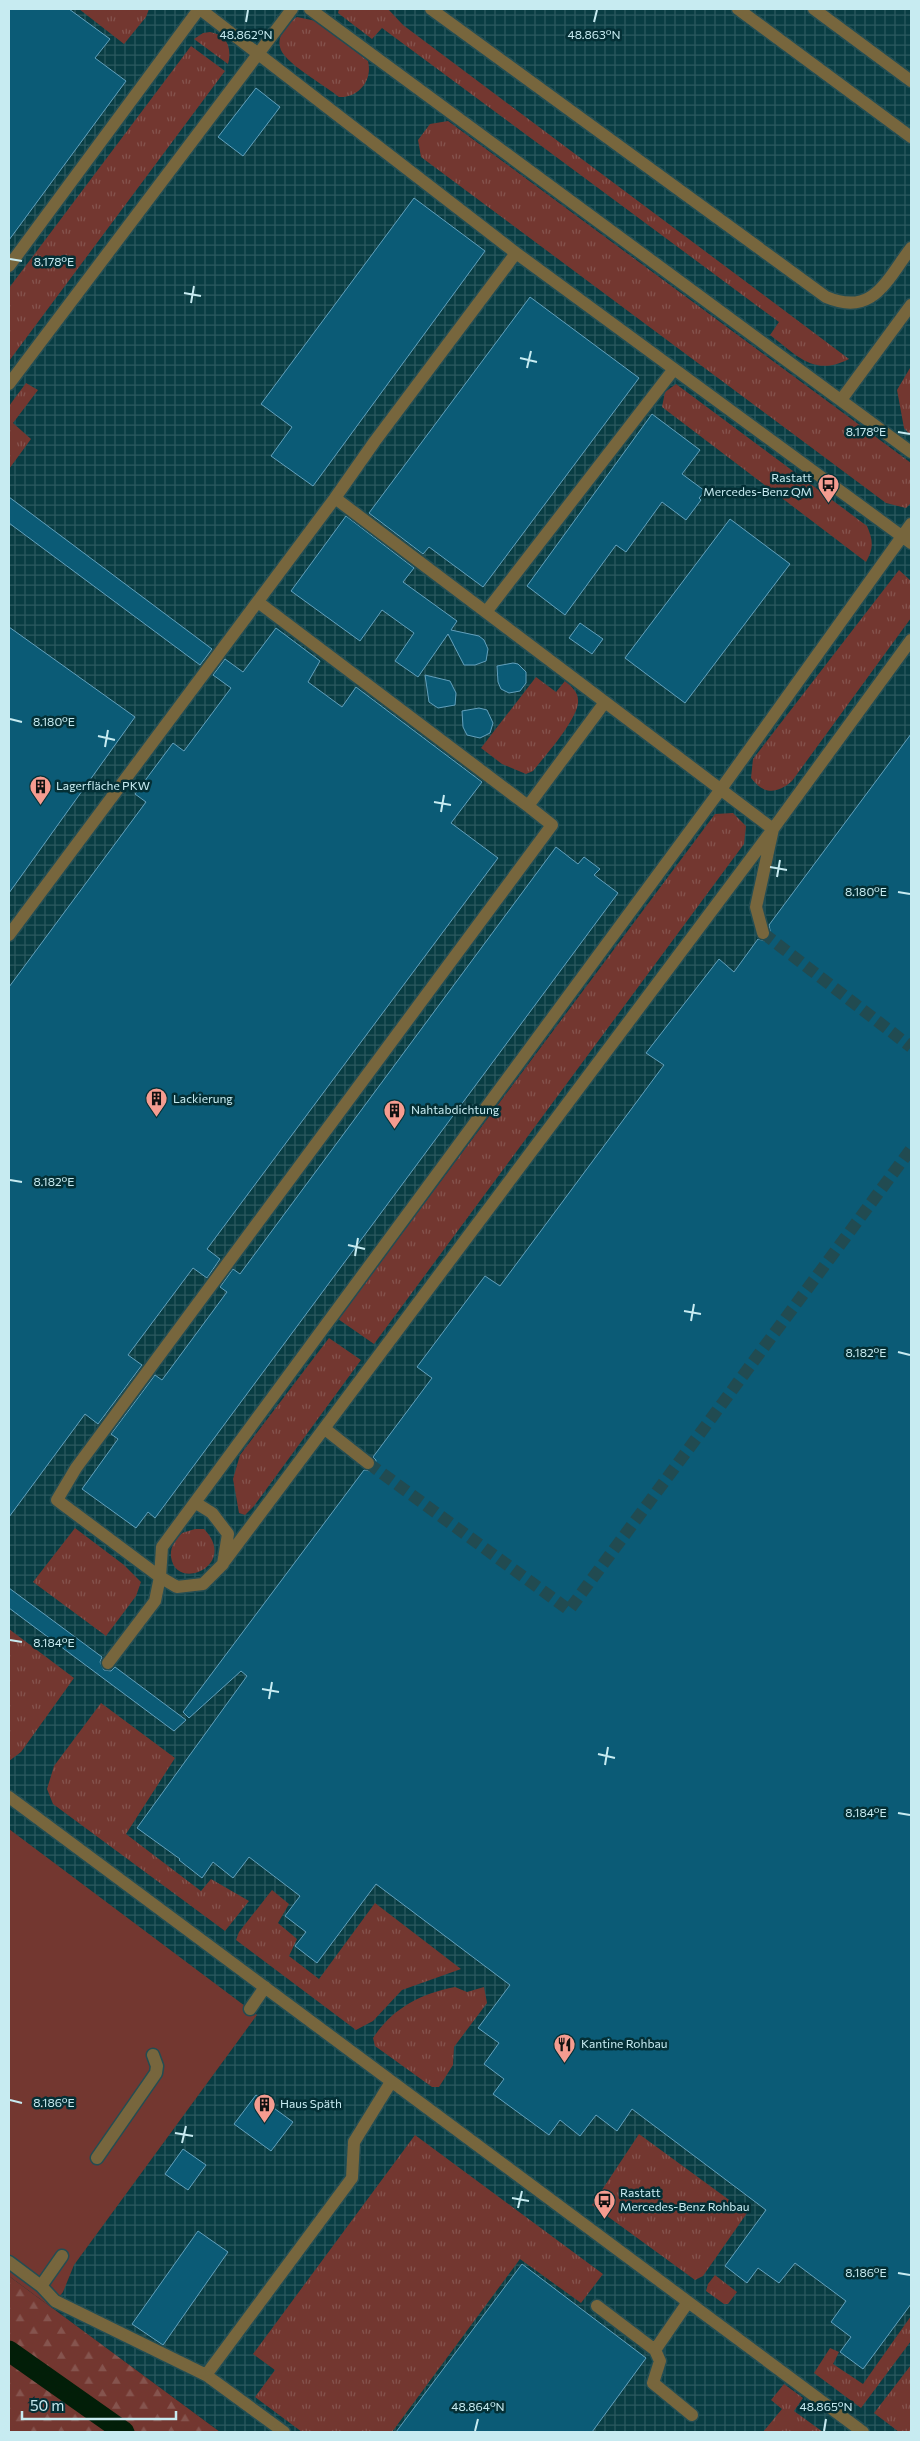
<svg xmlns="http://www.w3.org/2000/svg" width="920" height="2441" font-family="Commissioner,sans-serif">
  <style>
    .industrial { fill: url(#industrial-grid) }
    .grass { fill: url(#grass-tufts) }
    .forest { fill: url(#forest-firs) }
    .green { fill: #733730 }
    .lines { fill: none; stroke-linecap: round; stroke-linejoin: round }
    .canal { stroke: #021e08; stroke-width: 21 }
    .building { fill: #0b5b76; stroke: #62a0bc }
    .minor-tunnel { stroke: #214b51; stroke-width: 12; stroke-dasharray: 12 6; stroke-linecap: butt }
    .minor-casing { stroke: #234d53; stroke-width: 15 }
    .minor { stroke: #77663d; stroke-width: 12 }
    .ticks { fill: none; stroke: #c7ebf1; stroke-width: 2 }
    .labels { text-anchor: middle; stroke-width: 5; stroke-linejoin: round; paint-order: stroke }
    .poi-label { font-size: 12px; fill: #c7ebf1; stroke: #042f35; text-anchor: start }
    .ticks-label { font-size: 12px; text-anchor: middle; fill: #c7ebf1; stroke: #042f35; stroke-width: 5; stroke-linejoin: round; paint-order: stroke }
  </style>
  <defs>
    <pattern id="industrial-grid" width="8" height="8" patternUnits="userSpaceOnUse" patternTransform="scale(1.25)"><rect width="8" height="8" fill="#093d43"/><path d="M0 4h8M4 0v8" fill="none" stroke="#2b595f"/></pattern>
    <pattern id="grass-tufts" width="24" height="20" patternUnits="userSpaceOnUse" patternTransform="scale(1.25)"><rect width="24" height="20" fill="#733730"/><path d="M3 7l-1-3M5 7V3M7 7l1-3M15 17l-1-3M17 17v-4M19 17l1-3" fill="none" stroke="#85544e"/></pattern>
    <pattern id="forest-firs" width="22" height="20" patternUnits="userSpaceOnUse" patternTransform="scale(1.25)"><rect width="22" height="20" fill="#733730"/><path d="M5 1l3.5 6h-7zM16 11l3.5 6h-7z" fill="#85544e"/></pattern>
  </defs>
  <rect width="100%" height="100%" fill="#042f35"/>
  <path class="industrial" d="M9,9H911V2432H220L9,2276Z"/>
  <path class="grass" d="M79,9H149L146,17L124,44Z
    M339,9H388L403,25L849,359C814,377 798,356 770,335L779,322L382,28L372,39L338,13Z
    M297,17L316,21L368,61C373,81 358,98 339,97C324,85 297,70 285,56C272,42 284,25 297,17Z
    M210,32C228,35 232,49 228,64L194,39L203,33Z
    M191,46L225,71L9,361V288Z
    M448,121L911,463V503L906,508L886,503L421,157L418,140L430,124Z
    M910,368L911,370V436L904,428L897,390Z
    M26,383L38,390L13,423L31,439L9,469V406Z
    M676,384L867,526C873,540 874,548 866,562L662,407L665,392Z
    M899,570L911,581V618L792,781C777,794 764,795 751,778L753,759Z
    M536,677L556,692L565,681C571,686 578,692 578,700C580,717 544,757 533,771L526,774L502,764L481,748Z
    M733,813L746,826L744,844L374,1344L338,1319L715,814Z
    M329,1338L361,1360L254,1506L245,1515L239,1513L233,1479L240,1455Z
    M75,1528L124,1565L141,1582L136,1596L106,1636L33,1582Z
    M195,1529H204C239,1565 176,1593 171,1557C170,1547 175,1540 182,1533Z
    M9,1629L74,1678L21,1752L9,1761Z
    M101,1703L175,1758L126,1834L201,1891L211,1879L249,1901L225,1931L53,1804L47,1789L54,1766Z
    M272,1890L289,1904L278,1923L297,1939L289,1956L319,1979L375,1903L461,1969L402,1990L373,2021L356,2030L236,1940L239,1932Z
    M455,1987L467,1992L484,1987L487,2003L454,2047L453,2065L439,2087H432L375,2046L373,2038C393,2008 420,1994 455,1987Z
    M639,2134L747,2213L703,2276L695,2280L592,2205Z
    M415,2135L603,2274L581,2303L520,2259L392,2432H302L255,2397L275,2370L253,2354Z
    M715,2275L737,2292L728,2304H724L706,2291L708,2284Z
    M911,2316V2341L861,2408L814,2373L830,2348L839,2352L833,2364L863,2384Z
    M911,2365V2432H899L874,2413Z
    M784,2384L803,2398L794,2411L823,2432H763L782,2409L771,2400Z"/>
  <path class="forest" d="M9,2276L220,2432H9Z"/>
  <path class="green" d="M9,1829L257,2015L74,2265L63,2292L51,2307L9,2276Z"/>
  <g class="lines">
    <path class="canal" d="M9,2351L124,2432"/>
  </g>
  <path class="building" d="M9,9H69L110,39L95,58L126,81L9,240Z
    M256,88L280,107L243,156L218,137Z
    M414,198L485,251L313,486L271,456L292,427L261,404Z
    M530,297L639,378L483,587L429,547L423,554L369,513Z
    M652,414L700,450L682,474L705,491L699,498L701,500L686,520L662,502L626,552L616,545L565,615L527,586Z
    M9,497L212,649L200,665L9,523Z
    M346,516L414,568L403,582L457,621L451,630L479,636L484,640L488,649L486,661L475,665H464L448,634L418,677L395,661L414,633L382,610L360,641L291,591Z
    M730,519L790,564L685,703L625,658Z
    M580,623L603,639L592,654L569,638Z
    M9,627L135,717L9,893Z
    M276,628L320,661L308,682L342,707L356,687L482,782L451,823L498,858L207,1249L220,1259L207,1278L193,1268L128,1355L142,1365L98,1424L85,1414L9,1517V987L146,802L135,794L173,743L184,751L231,688L213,675L225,659L243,672Z
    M513,663L518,664L526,672V683L520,691L509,693L501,689L498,682L497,666Z
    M425,675L450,681L456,693L455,705L438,708L429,702Z
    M479,708L487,710L493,723L490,733L480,738L467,735L463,727L462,711Z
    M911,734V2304L863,2369L840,2352L851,2337L831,2322L846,2301L795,2263L779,2283L758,2268L747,2283L725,2266L766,2210L632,2109L617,2131L596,2115L580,2136L560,2120L549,2135L493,2094L504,2079L484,2064L499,2043L478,2028L510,1985L376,1884L317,1963L295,1946L306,1932L285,1916L300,1896L249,1857L233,1878L213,1862L202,1878L179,1860L180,1859L137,1828L247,1676L241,1671L189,1718L183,1712L364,1470L371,1471L375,1468L376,1460L373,1457L432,1378L417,1367L485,1276L500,1286L664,1065L646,1053L719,959L734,972L758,939L765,941L769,938L771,935L769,925Z
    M556,847L578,864L584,857L600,869L594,875L618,893L155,1518L148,1512L136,1528L82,1489L118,1439L111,1434L155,1375L162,1380L227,1292L220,1287L233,1269L240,1274Z
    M9,1588L102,1657L100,1662L104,1670L111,1671L115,1667L186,1720L174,1731L9,1608Z
    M256,2095L293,2122L271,2151L234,2124Z
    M183,2149L206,2165L188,2190L165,2174Z
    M198,2231L228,2252L163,2345L132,2324Z
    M522,2264L646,2358L592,2432H396Z"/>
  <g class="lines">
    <path class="minor-tunnel" d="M763,933L911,1047
      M368,1463L569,1610L911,1149"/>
    <defs>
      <path id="minor" d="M200,9L516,253L911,543
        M310,9L911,452
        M431,9L826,297C873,317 886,281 911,248
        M738,9L911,137
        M814,9L911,81
        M516,253L375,441L335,498L773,829L756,907L763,933
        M9,266L199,9
        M9,384L292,9
        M841,400L911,305
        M258,602L528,806
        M486,612L674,369
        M9,935L335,498
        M325,1429L368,1463
        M196,1503L212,1513L228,1534L223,1564L203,1584L177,1587L160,1577L57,1500L76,1468L552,825L528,806L605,702
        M224,1562L773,829L911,640
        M108,1663L155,1601L160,1577L162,1547L721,789L911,524
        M9,1797L863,2432
        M250,2009L265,1987
        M97,2158L156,2073L157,2066L153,2055
        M62,2256L41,2286L55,2301L206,2375L284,2432
        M9,2262L41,2286
        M597,2306L655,2350L688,2302
        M655,2350L660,2361L653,2383L692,2415
        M206,2375L352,2178L354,2142L391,2082"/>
    </defs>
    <use href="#minor" class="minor-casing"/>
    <use href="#minor" class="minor"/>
  </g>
  <path class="ticks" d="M246,22L248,10M594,22L597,10M10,259L22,261M184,293L201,296M191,303L194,286M520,358L537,362M527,368L531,351M898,432L910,434M10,719L22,722M98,736L115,740M105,747L108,730M434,802L451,805M441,812L444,795M770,867L787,870M777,877L780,860M898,892L910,894M10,1180L22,1182M348,1245L365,1249M355,1256L358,1238M684,1311L701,1314M691,1321L694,1304M898,1352L910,1355M10,1640L22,1642M262,1689L279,1692M269,1699L272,1682M598,1754L615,1758M605,1765L608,1747M898,1813L910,1815M10,2100L22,2103M175,2133L193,2136M182,2143L186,2126M512,2198L529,2201M518,2208L522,2191M898,2273L910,2275M475,2431L478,2419M824,2431L826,2419"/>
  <defs>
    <symbol id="bus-pin" viewBox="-11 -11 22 30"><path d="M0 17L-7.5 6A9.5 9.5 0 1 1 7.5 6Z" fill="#f59c90" stroke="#042f35"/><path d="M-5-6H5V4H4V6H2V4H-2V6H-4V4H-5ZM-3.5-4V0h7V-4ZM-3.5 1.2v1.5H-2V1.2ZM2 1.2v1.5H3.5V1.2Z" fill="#111"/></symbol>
    <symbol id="building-pin" viewBox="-11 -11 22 30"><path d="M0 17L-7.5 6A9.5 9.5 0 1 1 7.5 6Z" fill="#f59c90" stroke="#042f35"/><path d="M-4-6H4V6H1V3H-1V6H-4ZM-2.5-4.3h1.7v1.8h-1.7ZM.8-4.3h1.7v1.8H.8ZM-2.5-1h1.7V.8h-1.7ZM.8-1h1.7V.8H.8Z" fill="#111"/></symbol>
    <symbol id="restaurant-pin" viewBox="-11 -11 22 30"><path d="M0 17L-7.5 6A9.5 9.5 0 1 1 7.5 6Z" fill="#f59c90" stroke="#042f35"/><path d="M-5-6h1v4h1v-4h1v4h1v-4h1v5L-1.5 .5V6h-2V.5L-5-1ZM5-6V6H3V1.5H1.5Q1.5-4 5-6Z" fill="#111"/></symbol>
  </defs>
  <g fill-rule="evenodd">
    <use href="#bus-pin" x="816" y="472" width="25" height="34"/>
    <use href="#building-pin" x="28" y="774" width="25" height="34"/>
    <use href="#building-pin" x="144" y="1086" width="25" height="34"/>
    <use href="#building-pin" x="382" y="1098" width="25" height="34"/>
    <use href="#restaurant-pin" x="552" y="2032" width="25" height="34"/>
    <use href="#building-pin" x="252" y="2092" width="25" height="34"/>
    <use href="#bus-pin" x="592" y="2188" width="25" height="34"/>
  </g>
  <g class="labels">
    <g class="poi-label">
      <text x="812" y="482" text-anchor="end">Rastatt<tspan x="812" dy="14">Mercedes-Benz QM</tspan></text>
      <text x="56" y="790">Lagerfläche PKW</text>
      <text x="173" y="1103">Lackierung</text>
      <text x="411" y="1114">Nahtabdichtung</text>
      <text x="581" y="2048">Kantine Rohbau</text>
      <text x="280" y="2108">Haus Späth</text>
      <text x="620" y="2197">Rastatt<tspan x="620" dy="14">Mercedes-Benz Rohbau</tspan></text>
    </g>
  </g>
  <g class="ticks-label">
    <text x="246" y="39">48.862°N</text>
    <text x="594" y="39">48.863°N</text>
    <text x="54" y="266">8.178°E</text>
    <text x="866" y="436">8.178°E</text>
    <text x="54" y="726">8.180°E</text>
    <text x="866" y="896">8.180°E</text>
    <text x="54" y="1186">8.182°E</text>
    <text x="866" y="1357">8.182°E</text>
    <text x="54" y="1647">8.184°E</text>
    <text x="866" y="1817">8.184°E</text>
    <text x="54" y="2107">8.186°E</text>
    <text x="866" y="2277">8.186°E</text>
    <text x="478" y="2411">48.864°N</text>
    <text x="826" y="2411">48.865°N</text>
  </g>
  <rect width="920" height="2441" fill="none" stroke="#c7ebf1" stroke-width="20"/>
  <path d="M22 2411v8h154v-8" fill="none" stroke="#c7ebf1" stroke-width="2.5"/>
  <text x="30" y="2411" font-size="15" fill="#c7ebf1" stroke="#042f35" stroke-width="4" paint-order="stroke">50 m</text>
</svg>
